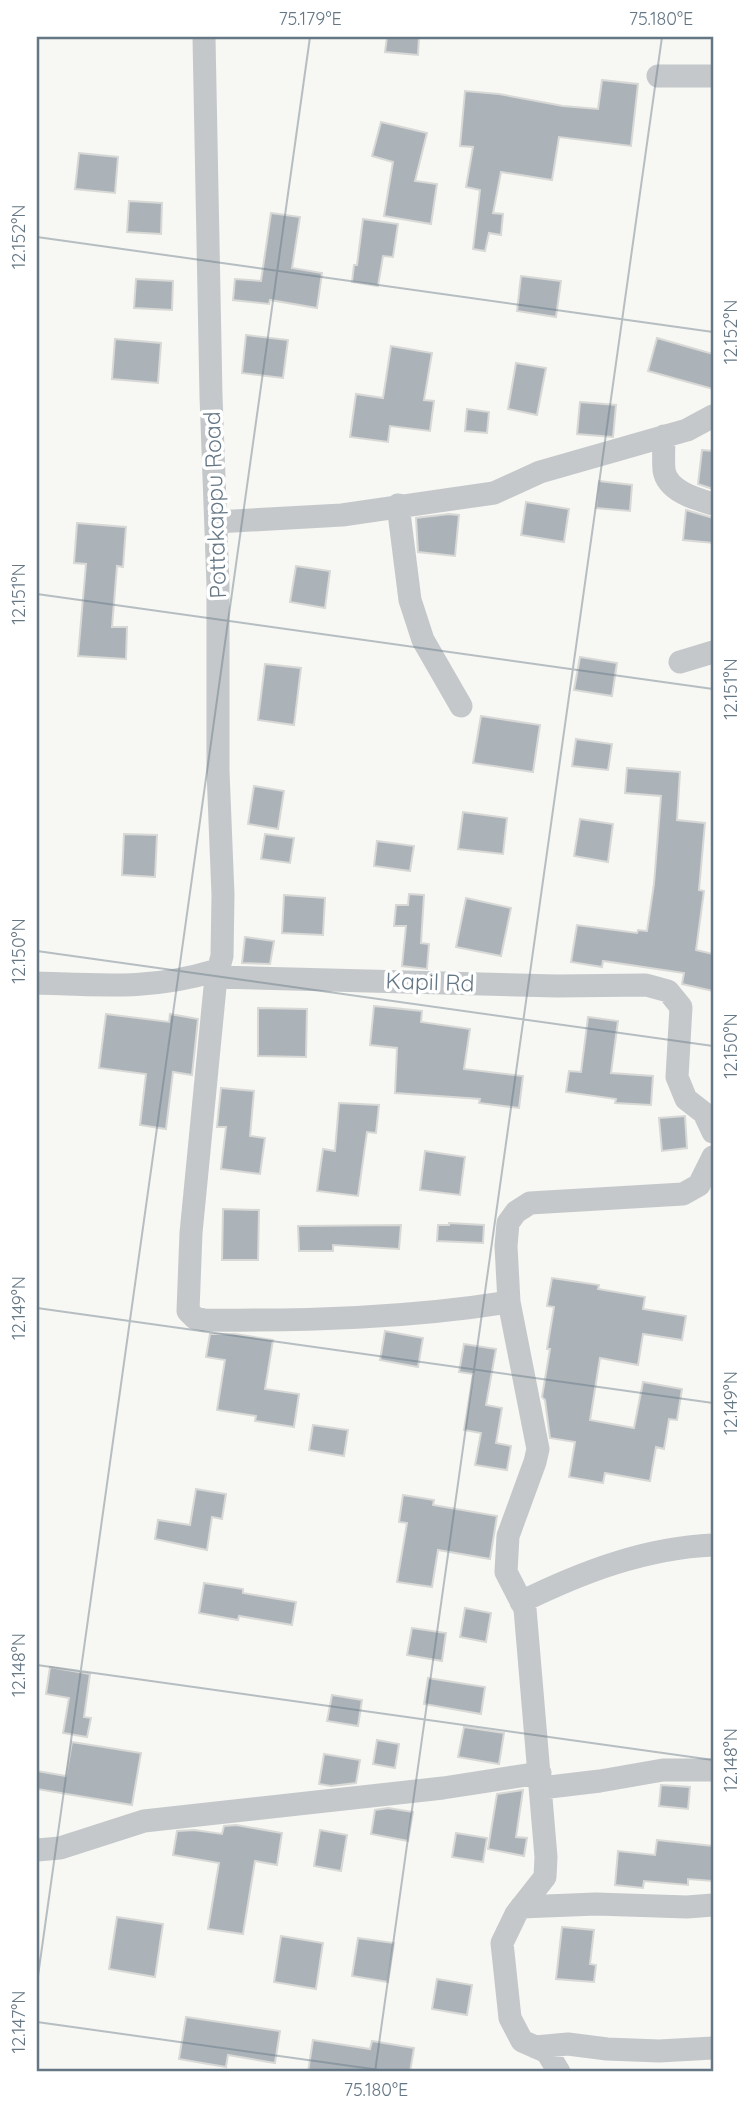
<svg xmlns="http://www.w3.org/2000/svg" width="750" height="2109" font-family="Quicksand,sans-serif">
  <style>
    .building { fill: #abb3b9; stroke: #d8d8d6; stroke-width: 2 }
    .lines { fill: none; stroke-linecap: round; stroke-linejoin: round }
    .street { stroke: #c4c8cb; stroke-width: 23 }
    .ticks { fill: none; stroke: #657785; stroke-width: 2; stroke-opacity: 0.45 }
    .labels { text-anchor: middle; stroke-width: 7; stroke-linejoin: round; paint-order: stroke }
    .street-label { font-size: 23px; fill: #657785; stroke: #fff }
    .neatline { fill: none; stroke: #657785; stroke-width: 2.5 }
    .ticks-label { font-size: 18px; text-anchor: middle; fill: #657785 }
  </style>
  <rect width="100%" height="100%" fill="#f7f7f3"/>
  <path class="building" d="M387,37H419L418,55L385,52Z
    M602,80L638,84L631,146L559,137L552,180L501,172L493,213L503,214L501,235L489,233L485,251L473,249L480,190L466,187L473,147L460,146L465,91L499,94L563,106L598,109Z
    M381,122L427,133L415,181L437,184L431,224L384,216L393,162L372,156Z
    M79,153L118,157L115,193L75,189Z
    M129,201L162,203L161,234L127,232Z
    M271,213L300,217L292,268L322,273L317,308L270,300L269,304L233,300L235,279L261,281Z
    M363,219L398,224L393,257L383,256L378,286L352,282L354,265H357Z
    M521,276L561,281L556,317L517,311Z
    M136,279L173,281L172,310L134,308Z
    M246,335L288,340L283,378L242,373Z
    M657,338L713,354V389L648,371Z
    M115,339L161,343L158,383L112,379Z
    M391,346L432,353L424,400L434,401L430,431L390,426L388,442L350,437L356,394L383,398Z
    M516,363L546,368L537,415L508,409Z
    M580,402L616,405L613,437L577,434Z
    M467,409L489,412L487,433L465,431Z
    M702,450L713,451V489L698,484Z
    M599,481L632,485L630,511L596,508Z
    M526,502L569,509L564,542L521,535Z
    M686,510L713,518V543L683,540Z
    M449,514L459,515L455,556L418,552L416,518Z
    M77,523L126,527L123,567L117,566L112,627H127L126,659L78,656L86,564L74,563Z
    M296,566L330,571L325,608L290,602Z
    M580,657L617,663L612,696L574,690Z
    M265,664L301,668L294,725L258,720Z
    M481,716L540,725L533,772L473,763Z
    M576,739L612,744L608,770L572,766Z
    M627,768L680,772L677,820L705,823L699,890L704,891L696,950L713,954V991L682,984L684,973L603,961L602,967L571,962L577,925L637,933L638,930L647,931L654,884L661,796L625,793Z
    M254,786L284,791L278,829L248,824Z
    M463,812L507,818L503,854L458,849Z
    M580,819L613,824L608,862L574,856Z
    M124,834L157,835L155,877L122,875Z
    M265,834L294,838L290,863L261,859Z
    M377,841L414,846L410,871L374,866Z
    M409,894L424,895L421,943L429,944L427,969L402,966L406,926H394L396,905H408Z
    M284,895L325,898L323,935L282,933Z
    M466,898L511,908L501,956L456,947Z
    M245,937L274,941L270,964L242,963Z
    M374,1006L422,1011L421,1022L470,1029L464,1069L523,1076L519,1108L479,1103L480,1099L395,1093L397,1048L370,1045Z
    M258,1008L307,1009L306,1057L258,1056Z
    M106,1014L169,1022L170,1014L198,1019L192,1075L173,1072L166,1129L140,1125L146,1074L99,1068Z
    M588,1017L618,1021L611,1073L653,1076L651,1105L615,1103L616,1099L566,1092L569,1071L581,1072Z
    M221,1088L254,1091L250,1136L265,1138L260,1174L221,1169L226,1127H217Z
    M339,1103L379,1105L376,1133L367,1132L358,1196L317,1191L323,1149L335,1151Z
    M685,1116L687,1148L662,1151L659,1118Z
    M425,1151L465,1157L460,1195L420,1190Z
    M223,1209L259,1210L258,1260H222Z
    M449,1223L484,1225L483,1243L437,1241L438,1225H449Z
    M401,1225L399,1249L333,1245V1251H299L298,1226Z
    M552,1278L599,1285L598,1289L645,1297L643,1309L686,1316L682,1340L643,1334L638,1365L600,1358L590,1420L634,1428L643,1382L682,1389L677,1420L669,1419L664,1449L656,1447L650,1481L605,1473L603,1483L569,1477L575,1442L550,1438L545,1400L542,1397L550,1349H547L554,1307L547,1306Z
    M385,1331L423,1338L418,1367L380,1360Z
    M210,1334H235L273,1340L265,1389L299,1394L294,1427L255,1421L256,1416L217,1410L225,1360L206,1357Z
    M464,1344L496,1349L486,1405L502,1408L496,1443L511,1446L507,1470L475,1465L481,1433L464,1430L473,1374L459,1372Z
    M313,1425L348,1430L344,1456L309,1450Z
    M196,1489L226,1494L222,1519L212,1517L207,1550L155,1539L158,1520L190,1525Z
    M403,1495L434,1500L433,1505L497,1516L490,1559L438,1550L432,1587L397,1582L407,1523L399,1522Z
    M204,1583L243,1589V1593L296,1602L292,1625L239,1616L238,1620L199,1613Z
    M465,1608L491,1613L486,1642L460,1637Z
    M412,1628L446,1633L442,1661L407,1655Z
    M50,1667L90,1674L84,1717L91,1718L87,1737L63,1733L69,1698L46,1694Z
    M428,1678L485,1687L481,1714L424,1704Z
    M332,1695L362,1700L358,1726L327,1721Z
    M464,1727L504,1733L499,1764L458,1757Z
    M377,1740L399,1744L395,1768L373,1764Z
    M72,1742L141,1753L132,1805L37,1789V1771L66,1776Z
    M324,1754L360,1760L356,1783L331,1786L319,1784Z
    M661,1785L690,1787L688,1809L659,1806Z
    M523,1790L516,1837L527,1838L524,1856L488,1849L497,1794Z
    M388,1808L413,1812L408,1841L371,1834L375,1810Z
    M236,1825L282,1833L277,1865L255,1861L243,1934L208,1929L219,1863L173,1855L177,1831L194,1830L222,1834L224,1826Z
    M320,1830L347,1835L341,1871L314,1866Z
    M456,1833L487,1838L483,1862L452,1857Z
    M657,1840L713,1846V1881L688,1879V1885L644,1881L643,1888L615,1885L618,1851L655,1855Z
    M117,1917L163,1924L155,1977L109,1969Z
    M562,1927L594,1930L590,1964L596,1965L594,1982L556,1979Z
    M281,1936L323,1943L316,1989L274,1982Z
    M358,1938L394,1943L388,1982L352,1976Z
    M437,1979L472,1985L467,2015L432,2009Z
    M186,2017L280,2031L275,2063L228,2055L226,2067L179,2059Z
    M313,2040L370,2049L372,2041L414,2048L410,2072H308Z"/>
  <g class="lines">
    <path class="street" d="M204,37L211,396L218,585V771L223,895L222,956L219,967L214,971
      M658,76H713
      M664,436C664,447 663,459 664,470C667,491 696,499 713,504
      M398,505L410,600L423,640L461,706
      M216,522L342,515L494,493L540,472L687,430L713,416
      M680,662L713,652
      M216,977L191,1233L188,1311L195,1318L204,1320C307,1321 408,1318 509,1302
      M37,983C100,985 152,990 214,971L216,977L557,986L646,985L668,991L681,1007L677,1077L686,1099L704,1113L713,1132
      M521,1602C582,1572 645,1548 713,1545
      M541,1788L600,1781L663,1770H713
      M37,1850L60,1848L144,1821L443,1788L540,1773
      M521,1907L596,1904L687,1907L713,1905
      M535,2047L568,2044L607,2049L659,2051L713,2048
      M559,2072L547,2052L522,2041L510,2018L502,1943L516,1914L545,1877L546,1857L525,1609L506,1572L508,1536L535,1462L538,1449L509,1302L506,1246L508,1223L516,1212L530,1203L683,1194L699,1185L713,1157"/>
  </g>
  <path class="ticks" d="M37,237L713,332M37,594L713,689M37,951L713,1046M37,1308L713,1403M37,1665L713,1760M37,1983L310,37M37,2022L394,2072M375,2072L662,37"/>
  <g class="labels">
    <g class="street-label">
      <text transform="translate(215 505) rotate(-92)" y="8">Pottakappu Road</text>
      <text transform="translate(430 982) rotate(2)" y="8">Kapil Rd</text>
    </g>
  </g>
  <rect width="750" height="2109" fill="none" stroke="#ffffff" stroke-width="77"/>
  <rect x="38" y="38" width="674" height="2032" class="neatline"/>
  <g class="ticks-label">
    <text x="310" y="25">75.179°E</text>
    <text x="661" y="25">75.180°E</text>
    <text transform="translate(19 237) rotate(-90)" y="6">12.152°N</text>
    <text transform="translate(731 332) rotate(-90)" y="6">12.152°N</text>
    <text transform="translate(19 594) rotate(-90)" y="6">12.151°N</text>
    <text transform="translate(731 689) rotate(-90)" y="6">12.151°N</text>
    <text transform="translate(19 951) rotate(-90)" y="6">12.150°N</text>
    <text transform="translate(731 1046) rotate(-90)" y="6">12.150°N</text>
    <text transform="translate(19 1308) rotate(-90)" y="6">12.149°N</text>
    <text transform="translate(731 1403) rotate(-90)" y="6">12.149°N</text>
    <text transform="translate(19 1665) rotate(-90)" y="6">12.148°N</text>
    <text transform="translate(731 1760) rotate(-90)" y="6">12.148°N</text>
    <text transform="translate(19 2022) rotate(-90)" y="6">12.147°N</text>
    <text x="376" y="2096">75.180°E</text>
  </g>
</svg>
